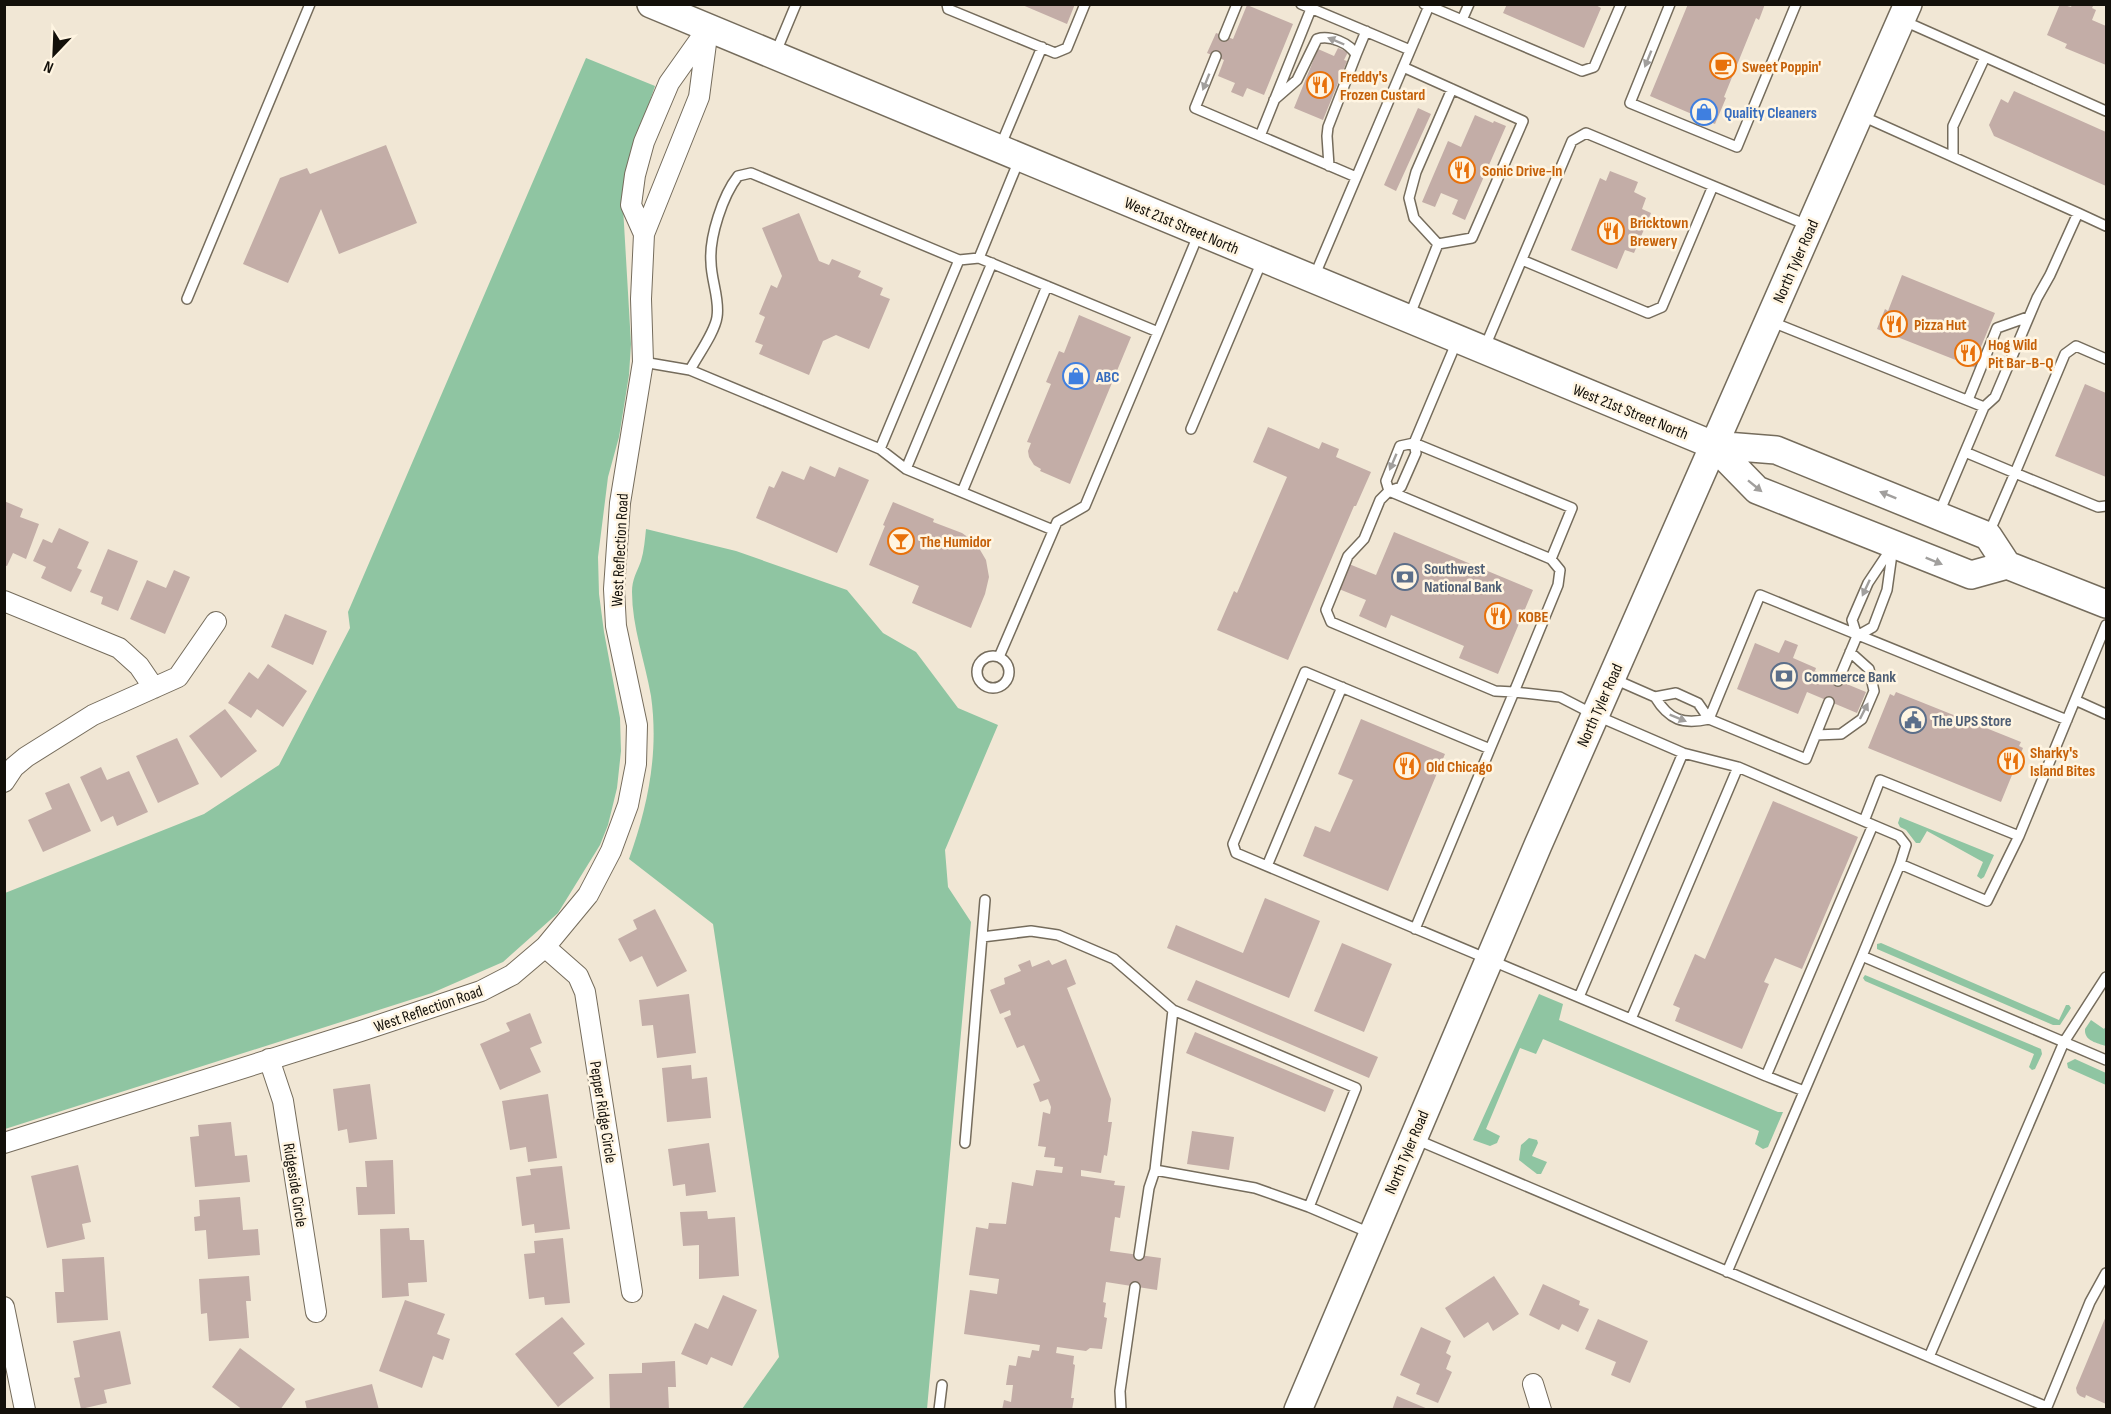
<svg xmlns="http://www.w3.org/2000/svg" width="2111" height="1414" font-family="'Sofia Sans Condensed',sans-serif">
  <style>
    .green { fill: #8fc5a2 }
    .building { fill: #c3ada7 }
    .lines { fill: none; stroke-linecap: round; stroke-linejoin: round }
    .service-casing { stroke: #756c5c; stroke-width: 12 }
    .minor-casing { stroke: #756c5c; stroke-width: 22 }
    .secondary-casing { stroke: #756c5c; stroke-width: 30 }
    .service { stroke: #fff; stroke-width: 9 }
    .minor { stroke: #fff; stroke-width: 20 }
    .secondary { stroke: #fff; stroke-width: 27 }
    .oneway { fill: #a19f9d }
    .labels { text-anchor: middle; stroke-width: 5; stroke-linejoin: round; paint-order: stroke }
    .food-label { font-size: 16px; font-weight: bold; fill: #c56008; stroke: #fff5e2; text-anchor: start }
    .shop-label { font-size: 16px; font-weight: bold; fill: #366cbe; stroke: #fff5e2; text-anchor: start }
    .street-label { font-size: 16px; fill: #13100a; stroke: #fff5e2 }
    .service-label { font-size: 16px; font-weight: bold; fill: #4e5e75; stroke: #fff5e2; text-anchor: start }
  </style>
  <rect width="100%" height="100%" fill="#f1e7d5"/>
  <path class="green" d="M586,58L655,86L626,171L623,207L631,344L629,375L619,437L608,477L598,557L599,594L604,632L620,718L621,751L617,788L608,825L600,845L558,913L503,962L432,993L5,1129V893L204,814L279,765L350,628L348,612Z
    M646,529L736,551L847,590L883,633L916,652L958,708L998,725L945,850L948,887L971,922L927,1409H742L779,1357L713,924L629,859C648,806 659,752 651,696C645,661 632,627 632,592C632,579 637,572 641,561C644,551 645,539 646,529Z
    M1900,817L1994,855L1984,877L1981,879L1977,876L1983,862L1927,831L1920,843H1916L1906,830L1900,827L1898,823Z
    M1881,943L2059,1020L2066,1005H2069L2071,1008L2060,1025H2053L1877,949V944Z
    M1865,975L2041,1049L2042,1054L2035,1069L2032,1070L2029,1067L2034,1054L1865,981L1863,978Z
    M1539,994L1563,1004L1559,1020L1778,1112H1783L1768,1147L1763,1149L1755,1144L1759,1131L1543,1039L1536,1054L1520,1048L1486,1129L1500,1136L1497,1143L1490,1146L1473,1140Z
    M2091,1020L2104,1029L2106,1026V1046C2097,1043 2084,1041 2085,1029Z
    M2075,1059L2106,1073V1085L2068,1068L2067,1063Z
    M1529,1138L1537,1140L1538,1143L1532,1156L1547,1162L1541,1174H1537L1519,1160L1521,1145Z"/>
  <path class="building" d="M1020,4H1075L1067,24Z
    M1507,4H1594L1601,8L1584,48L1503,13Z
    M1688,4H1765L1759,20L1756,18L1724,97L1726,98L1715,124L1650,96Z
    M2060,4L2071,7L2072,5L2094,4L2092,8L2096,10L2092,20L2106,26V65L2065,48L2067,44L2047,35Z
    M1247,5L1293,24L1264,95L1247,88L1243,97L1231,92L1235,83L1218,76L1224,60L1207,53L1216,33L1233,39Z
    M1338,48L1348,52L1344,60L1347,61L1323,120L1294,108L1318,49L1334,56Z
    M2014,91L2106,132V186L1994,136L1989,125L2001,99L2008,103Z
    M1418,108L1431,114L1396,191L1384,185Z
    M1475,115L1493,123L1494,121L1506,126L1465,220L1452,214L1458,200L1441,193L1435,207L1422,202L1448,141L1461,147Z
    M386,145L417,223L339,254L321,209L288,283L243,264L280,178L307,168L310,174Z
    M1610,171L1638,182L1634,192L1646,198L1642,209L1651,213L1634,253L1625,250L1617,269L1571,250L1600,178L1606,181Z
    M799,213L819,261L829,265L832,259L861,271L858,277L883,288L880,295L890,299L869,349L836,335L823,341L809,375L759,354L763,345L755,342L765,317L759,314L771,285L777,288L782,276L762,228Z
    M1902,275L1995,313L1978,354L1981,356L1976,368L1877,329L1885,309L1888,311Z
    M1079,315L1131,337L1070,484L1040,471L1041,469L1034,465L1029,457L1028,451L1031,443L1027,442L1051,384L1046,382L1059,351L1064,353Z
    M2085,384L2106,393V477L2055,456Z
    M1268,427L1319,449L1322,442L1339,449L1336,457L1371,472L1356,506H1354L1288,660L1217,630L1234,591L1237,593L1287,477L1253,462Z
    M810,466L835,477L839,467L869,480L837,553L756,518L769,486L774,488L782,471L804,480Z
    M4,501L23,509L20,517L39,524L26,559L13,553L7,566L4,565Z
    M893,502L934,519L933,522L962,533L976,543L986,560L989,577L985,594L971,628L912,603L919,586L869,565L885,526L883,525Z
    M59,528L89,542L77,568L82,570L71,592L41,578L46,567L33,561L43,539L52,543Z
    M1394,532L1533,590L1498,674L1459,658L1464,646L1391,615L1386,628L1359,616L1366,600L1339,589L1349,564L1376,575Z
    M108,549L138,561L118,611L101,604L103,597L90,592Z
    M174,570L190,577L165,634L130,619L147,580L166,588Z
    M285,614L327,631L313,665L271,647Z
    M1785,640L1798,645L1793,658L1816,668L1815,671L1866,692L1857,713L1807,692L1798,714L1737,689L1755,643L1779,653Z
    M268,664L307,691L283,727L257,709L251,718L228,703L249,672L258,679Z
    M1896,692L2021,742L2019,746L2023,748L2001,802L1868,748L1890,694L1894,696Z
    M225,709L257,751L221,778L189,736Z
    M1361,719L1445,754L1388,891L1303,856L1315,826L1330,832L1353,780L1338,774Z
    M177,738L199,784L158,803L136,756Z
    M101,767L107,780L129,771L148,812L117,826L113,816L101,822L80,777Z
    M69,783L91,831L43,852L28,820L52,809L45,793Z
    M1773,801L1858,837L1802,969L1775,958L1764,982L1769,984L1742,1049L1675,1021L1680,1008L1673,1005L1695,954L1705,959Z
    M1265,898L1320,921L1289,998L1167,948L1176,925L1243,953Z
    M655,909L687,971L657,987L642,956L630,962L618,939L637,929L633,920Z
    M1342,943L1392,964L1364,1032L1314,1011Z
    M1066,959L1076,984L1067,988L1111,1099L1108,1122H1112L1107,1156L1104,1155L1101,1173L1081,1170V1176L1115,1181L1114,1185L1125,1186L1120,1218L1115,1217L1110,1251L1161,1258L1157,1290L1106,1282L1103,1302L1106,1303L1104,1317L1107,1318L1102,1349L1090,1348L1086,1351L1057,1347L1056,1353L1074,1356L1073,1364L1075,1365L1071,1398H1074L1072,1410H1002L1004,1400L1011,1402L1013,1385H1006L1009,1365L1016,1366L1018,1356L1030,1358L1032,1350L1039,1351L1040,1345L964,1334L970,1290L997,1294L999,1279L969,1275L976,1227L988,1229L989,1223L1006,1224L1012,1182L1033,1186L1036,1170L1062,1173L1063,1167L1054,1166L1055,1158L1044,1157L1046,1147L1038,1146L1043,1112L1050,1114L1051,1107L1048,1099L1040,1102L1033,1084L1040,1081L1024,1045L1017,1048L1004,1018L1011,1015L1010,1010L1000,1014L990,990L1005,984L1004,978L1021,971L1018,965L1030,960L1032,967L1049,960L1052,965Z
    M1196,980L1378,1057L1369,1078L1187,1000Z
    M689,994L696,1053L657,1058L653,1025L642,1026L639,1000Z
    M530,1013L542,1043L530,1048L541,1072L500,1090L480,1044L510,1031L506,1023Z
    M1195,1032L1334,1090L1325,1112L1186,1053Z
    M691,1065L692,1079L707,1077L711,1118L667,1122L662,1068Z
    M370,1084L377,1139L349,1143L347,1129L338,1131L333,1089Z
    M548,1094L557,1158L528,1162L526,1147L510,1150L502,1101Z
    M231,1122L235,1156L247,1155L250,1182L195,1187L190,1137L199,1136L198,1125Z
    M1192,1131L1234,1137L1229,1170L1187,1164Z
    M709,1143L716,1192L686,1196L685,1184L673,1186L668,1149Z
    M393,1160L395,1214L358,1215L356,1187H367L365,1161Z
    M78,1165L91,1222L82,1224L85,1239L47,1248L31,1176Z
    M562,1166L570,1229L535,1233L534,1224L522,1226L516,1177L531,1175L530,1169Z
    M240,1197L243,1230L258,1229L260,1255L208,1259L206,1230L195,1231L194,1217L200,1216L199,1200Z
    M707,1211L708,1219L735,1217L739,1276L699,1279V1245L683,1246L680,1212Z
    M409,1228L410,1240H424L427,1282L408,1283L409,1296L382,1298L380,1229Z
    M563,1238L570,1303L545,1305L544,1297L529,1299L524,1254L535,1253L534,1241Z
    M104,1257L108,1320L57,1323L55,1292H64L62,1259Z
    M249,1276L251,1301H246L249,1338L209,1341L207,1313L201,1314L199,1279Z
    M1494,1276L1519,1314L1493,1331L1488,1322L1464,1338L1445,1308Z
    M1543,1284L1580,1301L1579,1305L1589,1309L1578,1332L1562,1324L1559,1330L1529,1315Z
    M723,1295L757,1310L732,1366L711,1357L707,1365L681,1354L695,1323L708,1329Z
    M405,1300L445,1314L437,1334L450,1339L443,1360L433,1356L422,1388L379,1371Z
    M2106,1316V1404L2086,1395L2085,1398L2080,1396L2077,1393L2076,1388Z
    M562,1317L585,1344L573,1353L594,1378L558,1407L515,1354Z
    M1598,1319L1648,1341L1630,1383L1611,1375L1616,1362L1585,1349Z
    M1421,1327L1451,1341L1446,1353L1451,1356L1446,1369L1452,1372L1438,1403L1416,1394L1420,1384L1400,1375Z
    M120,1331L131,1384L104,1390L107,1403L81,1409L74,1378L80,1377L73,1341Z
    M240,1348L295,1389L280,1410H243L212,1387Z
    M675,1361L676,1387H668L669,1410H610L609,1374L642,1373V1363Z
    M372,1384L379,1410H307L305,1401Z
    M1397,1396L1428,1409V1410H1392Z"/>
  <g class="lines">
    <defs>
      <path id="service" d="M947,4L948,9L1055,53L1067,48L1085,4
        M1301,4L1410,50
        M1670,4L1630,103L1737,147L1796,4
        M1429,6L1582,71L1594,67L1621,4
        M1462,20L1469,4
        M1904,21L1985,57L1953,126V156
        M1224,36L1237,4
        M776,52L796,4
        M1356,55L1366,31
        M1216,56L1195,108L1356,177
        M1985,57L2106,111
        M1403,67L1452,89
        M1274,100L1297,80L1317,39C1330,35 1350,43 1356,55L1328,127L1327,136L1329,166
        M1862,116L2078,213L2050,275L2037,298L1995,397L1984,407
        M1260,136L1311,9
        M1000,147L1042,47
        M2078,213L2106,226
        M979,258L1158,332L1199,233
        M1522,260L1648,313L1662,307L1713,186
        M1314,277L1429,6L1424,4
        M187,299L310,4
        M1409,317L1438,244L1414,218L1409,198L1416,172L1452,89L1523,121L1472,238L1438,244
        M1772,322L1984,407L1939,513
        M1457,341L1414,443L1416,453L1401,487L1389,491L1380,500L1364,539L1348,556L1326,610L1331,622L1495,691L1514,692L1558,585L1560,570L1551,559L1389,491L1386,481L1400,446L1414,443L1572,508L1551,559
        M1484,349L1572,141L1586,133L1807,225
        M2106,359L2076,346L2065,354L2015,473L2098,507L2106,506
        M643,362L690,370L880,449L959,260L979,258L1019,160
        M690,370C698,355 715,332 717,317C720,299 711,280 711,262C709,237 723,195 738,176L751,173L959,260
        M1968,400L1997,328L2028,317
        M1191,429L1262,261
        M880,449L906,469L1053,530
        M1965,452L2015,473L1989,533
        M906,469L992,263
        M962,492L1047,286
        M1857,636L1852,620L1868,583L1892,547
        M977 672a16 16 0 1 1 32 0a16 16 0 1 1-32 0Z
        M999,657L1057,522L1085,506L1158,332
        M1614,679L1655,697L1676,693L1698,703L1709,719L1806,759L1829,702
        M1838,681L1857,636L1873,627L1887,590L1893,547
        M1655,697C1669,720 1683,725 1709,719
        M2075,700L2106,714
        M1709,719L1760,595L2067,720
        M1816,735L1841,734L1862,719L1874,691L1869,669L1850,652
        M1864,821L1880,780L2019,836
        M1873,825L1899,836L1906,845L1900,864
        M1267,866L1342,687
        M1415,929L1490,749L1305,672L1233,844L1236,853C1412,928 1589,1002 1766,1076L1873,825L1738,767L1683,753L1595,715L1560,697L1514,692L1490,749
        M982,937L1031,931L1058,935L1114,959L1173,1010
        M1862,956L1900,864L1987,901L2019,836L2106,625
        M1579,997L1683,753
        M1631,1019L1738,767
        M1766,1076L1804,1091
        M1415,1139L2047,1407L2090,1302L2106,1273
        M965,1143L985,900
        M1155,1170L1255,1188L1309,1207L1370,1233
        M1139,1255L1149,1188L1155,1170L1173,1010L1356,1088L1309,1207
        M1727,1272L1862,956L2106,1060
        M1929,1357L2064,1042L2106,977
        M939,1410L942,1385
        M1121,1410L1120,1391L1135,1287"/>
      <path id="minor" d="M708,28L699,97L644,234L631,205L635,175L644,142L669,83Z
        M4,601L119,648L139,666L154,688
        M4,782L14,767L26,757L93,715L178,677L216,622
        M545,947L578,976L585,992L632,1292
        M269,1059L283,1101L316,1312
        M4,1143L361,1031L481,991L512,975L545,947L588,895L611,851L628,805L636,764L637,725L616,626L614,589L620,503L643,362L641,299L644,234
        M4,1307L25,1410
        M1533,1384L1541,1410"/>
      <path id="secondary" d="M651,4L1713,445L1776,450L1988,536L2007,565L2106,604
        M1713,445L1757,490L1971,575L2007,565
        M1298,1410L1538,845L1908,4"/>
    </defs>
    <use href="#service" class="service-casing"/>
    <use href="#minor" class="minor-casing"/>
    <use href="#secondary" class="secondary-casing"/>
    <use href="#service" class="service"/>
    <use href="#minor" class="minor"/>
    <use href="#secondary" class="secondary"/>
  </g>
  <defs><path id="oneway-solid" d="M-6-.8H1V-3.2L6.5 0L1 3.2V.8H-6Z" transform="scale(1.5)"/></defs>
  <g class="oneway">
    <use href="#oneway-solid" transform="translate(1336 41) rotate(-157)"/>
    <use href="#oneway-solid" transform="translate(1648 59) rotate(112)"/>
    <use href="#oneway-solid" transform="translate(1206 82) rotate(112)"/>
    <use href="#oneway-solid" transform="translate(1393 462) rotate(113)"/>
    <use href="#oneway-solid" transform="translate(1755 486) rotate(39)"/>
    <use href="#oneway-solid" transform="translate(1888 495) rotate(-158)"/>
    <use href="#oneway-solid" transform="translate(1934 561) rotate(22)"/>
    <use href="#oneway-solid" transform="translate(1866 588) rotate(115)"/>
    <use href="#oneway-solid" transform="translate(1864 711) rotate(-63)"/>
    <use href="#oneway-solid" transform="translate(1678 718) rotate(22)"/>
  </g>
  <defs>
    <symbol id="cafe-ring" viewBox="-11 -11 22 22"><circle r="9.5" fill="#fff5e2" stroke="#e8710a" stroke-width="1.5"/><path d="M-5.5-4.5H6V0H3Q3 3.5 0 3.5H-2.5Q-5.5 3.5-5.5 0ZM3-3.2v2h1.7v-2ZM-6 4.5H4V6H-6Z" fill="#e8710a"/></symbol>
    <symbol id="restaurant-ring" viewBox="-11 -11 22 22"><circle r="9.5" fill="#fff5e2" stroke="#e8710a" stroke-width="1.5"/><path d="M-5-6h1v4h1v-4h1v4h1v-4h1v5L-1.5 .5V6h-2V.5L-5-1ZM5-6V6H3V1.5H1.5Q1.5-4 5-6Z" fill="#e8710a"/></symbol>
    <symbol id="shop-ring" viewBox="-11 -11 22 22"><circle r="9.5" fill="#fff5e2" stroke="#3f7fe0" stroke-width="1.5"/><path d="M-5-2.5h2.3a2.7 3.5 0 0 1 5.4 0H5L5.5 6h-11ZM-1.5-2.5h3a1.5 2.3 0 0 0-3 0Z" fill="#3f7fe0"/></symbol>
    <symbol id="bar-ring" viewBox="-11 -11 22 22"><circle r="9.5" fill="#fff5e2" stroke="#e8710a" stroke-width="1.5"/><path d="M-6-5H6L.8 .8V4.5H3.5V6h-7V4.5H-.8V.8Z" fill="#e8710a"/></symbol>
    <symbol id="bank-ring" viewBox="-11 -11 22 22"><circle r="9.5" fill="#fff5e2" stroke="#5c6f8a" stroke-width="1.5"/><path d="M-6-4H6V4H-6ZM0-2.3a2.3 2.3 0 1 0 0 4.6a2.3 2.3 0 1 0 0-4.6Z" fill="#5c6f8a"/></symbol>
    <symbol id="civic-ring" viewBox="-11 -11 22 22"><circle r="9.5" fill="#fff5e2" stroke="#5c6f8a" stroke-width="1.5"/><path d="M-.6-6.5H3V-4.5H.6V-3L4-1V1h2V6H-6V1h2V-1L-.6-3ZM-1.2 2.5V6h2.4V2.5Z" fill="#5c6f8a"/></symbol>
  </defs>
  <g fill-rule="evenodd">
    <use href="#cafe-ring" x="1708" y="51" width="30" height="30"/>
    <use href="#restaurant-ring" x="1305" y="70" width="30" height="30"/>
    <use href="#shop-ring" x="1689" y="97" width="30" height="30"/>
    <use href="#restaurant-ring" x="1447" y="155" width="30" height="30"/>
    <use href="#restaurant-ring" x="1596" y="216" width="30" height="30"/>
    <use href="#restaurant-ring" x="1879" y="309" width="30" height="30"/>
    <use href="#restaurant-ring" x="1953" y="338" width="30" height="30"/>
    <use href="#shop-ring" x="1061" y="361" width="30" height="30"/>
    <use href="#bar-ring" x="886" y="526" width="30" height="30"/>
    <use href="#bank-ring" x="1390" y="562" width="30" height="30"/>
    <use href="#restaurant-ring" x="1483" y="601" width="30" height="30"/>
    <use href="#bank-ring" x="1769" y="661" width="30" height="30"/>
    <use href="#civic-ring" x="1898" y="705" width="30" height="30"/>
    <use href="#restaurant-ring" x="1996" y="746" width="30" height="30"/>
    <use href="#restaurant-ring" x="1392" y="751" width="30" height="30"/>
  </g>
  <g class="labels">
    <g class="food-label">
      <text x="1742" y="72">Sweet Poppin'</text>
      <text x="1340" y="82">Freddy's<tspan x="1340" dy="18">Frozen Custard</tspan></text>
      <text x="1482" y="176">Sonic Drive-In</text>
      <text x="1630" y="228">Bricktown<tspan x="1630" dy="18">Brewery</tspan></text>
      <text x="1914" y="330">Pizza Hut</text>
      <text x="1988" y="350">Hog Wild<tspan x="1988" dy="18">Pit Bar-B-Q</tspan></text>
      <text x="920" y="547">The Humidor</text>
      <text x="1518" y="622">KOBE</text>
      <text x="2030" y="758">Sharky's<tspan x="2030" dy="18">Island Bites</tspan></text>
      <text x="1426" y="772">Old Chicago</text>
    </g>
    <g class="shop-label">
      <text x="1724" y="118">Quality Cleaners</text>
      <text x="1096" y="382">ABC</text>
    </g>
    <g class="street-label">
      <text transform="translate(1182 225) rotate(23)" y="6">West 21st Street North</text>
      <text transform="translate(1795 261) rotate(-66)" y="6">North Tyler Road</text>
      <text transform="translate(1631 411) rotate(22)" y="6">West 21st Street North</text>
      <text transform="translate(619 550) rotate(-87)" y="6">West Reflection Road</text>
      <text transform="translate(1599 705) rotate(-66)" y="6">North Tyler Road</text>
      <text transform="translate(428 1008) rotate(-19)" y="6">West Reflection Road</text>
      <text transform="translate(604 1112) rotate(81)" y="6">Pepper Ridge Circle</text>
      <text transform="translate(1406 1152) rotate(-67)" y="6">North Tyler Road</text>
      <text transform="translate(296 1185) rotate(81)" y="6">Ridgeside Circle</text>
    </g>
    <g class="service-label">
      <text x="1424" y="574">Southwest<tspan x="1424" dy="18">National Bank</tspan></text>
      <text x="1804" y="682">Commerce Bank</text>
      <text x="1932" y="726">The UPS Store</text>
    </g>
  </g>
  <rect width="2111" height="1414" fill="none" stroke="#13100a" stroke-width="12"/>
  <g transform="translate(54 54) rotate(203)" stroke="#fff5e2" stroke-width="4.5" paint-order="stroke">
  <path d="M0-4.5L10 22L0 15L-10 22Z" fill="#13100a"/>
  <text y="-9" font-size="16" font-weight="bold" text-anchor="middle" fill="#13100a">N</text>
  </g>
</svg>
